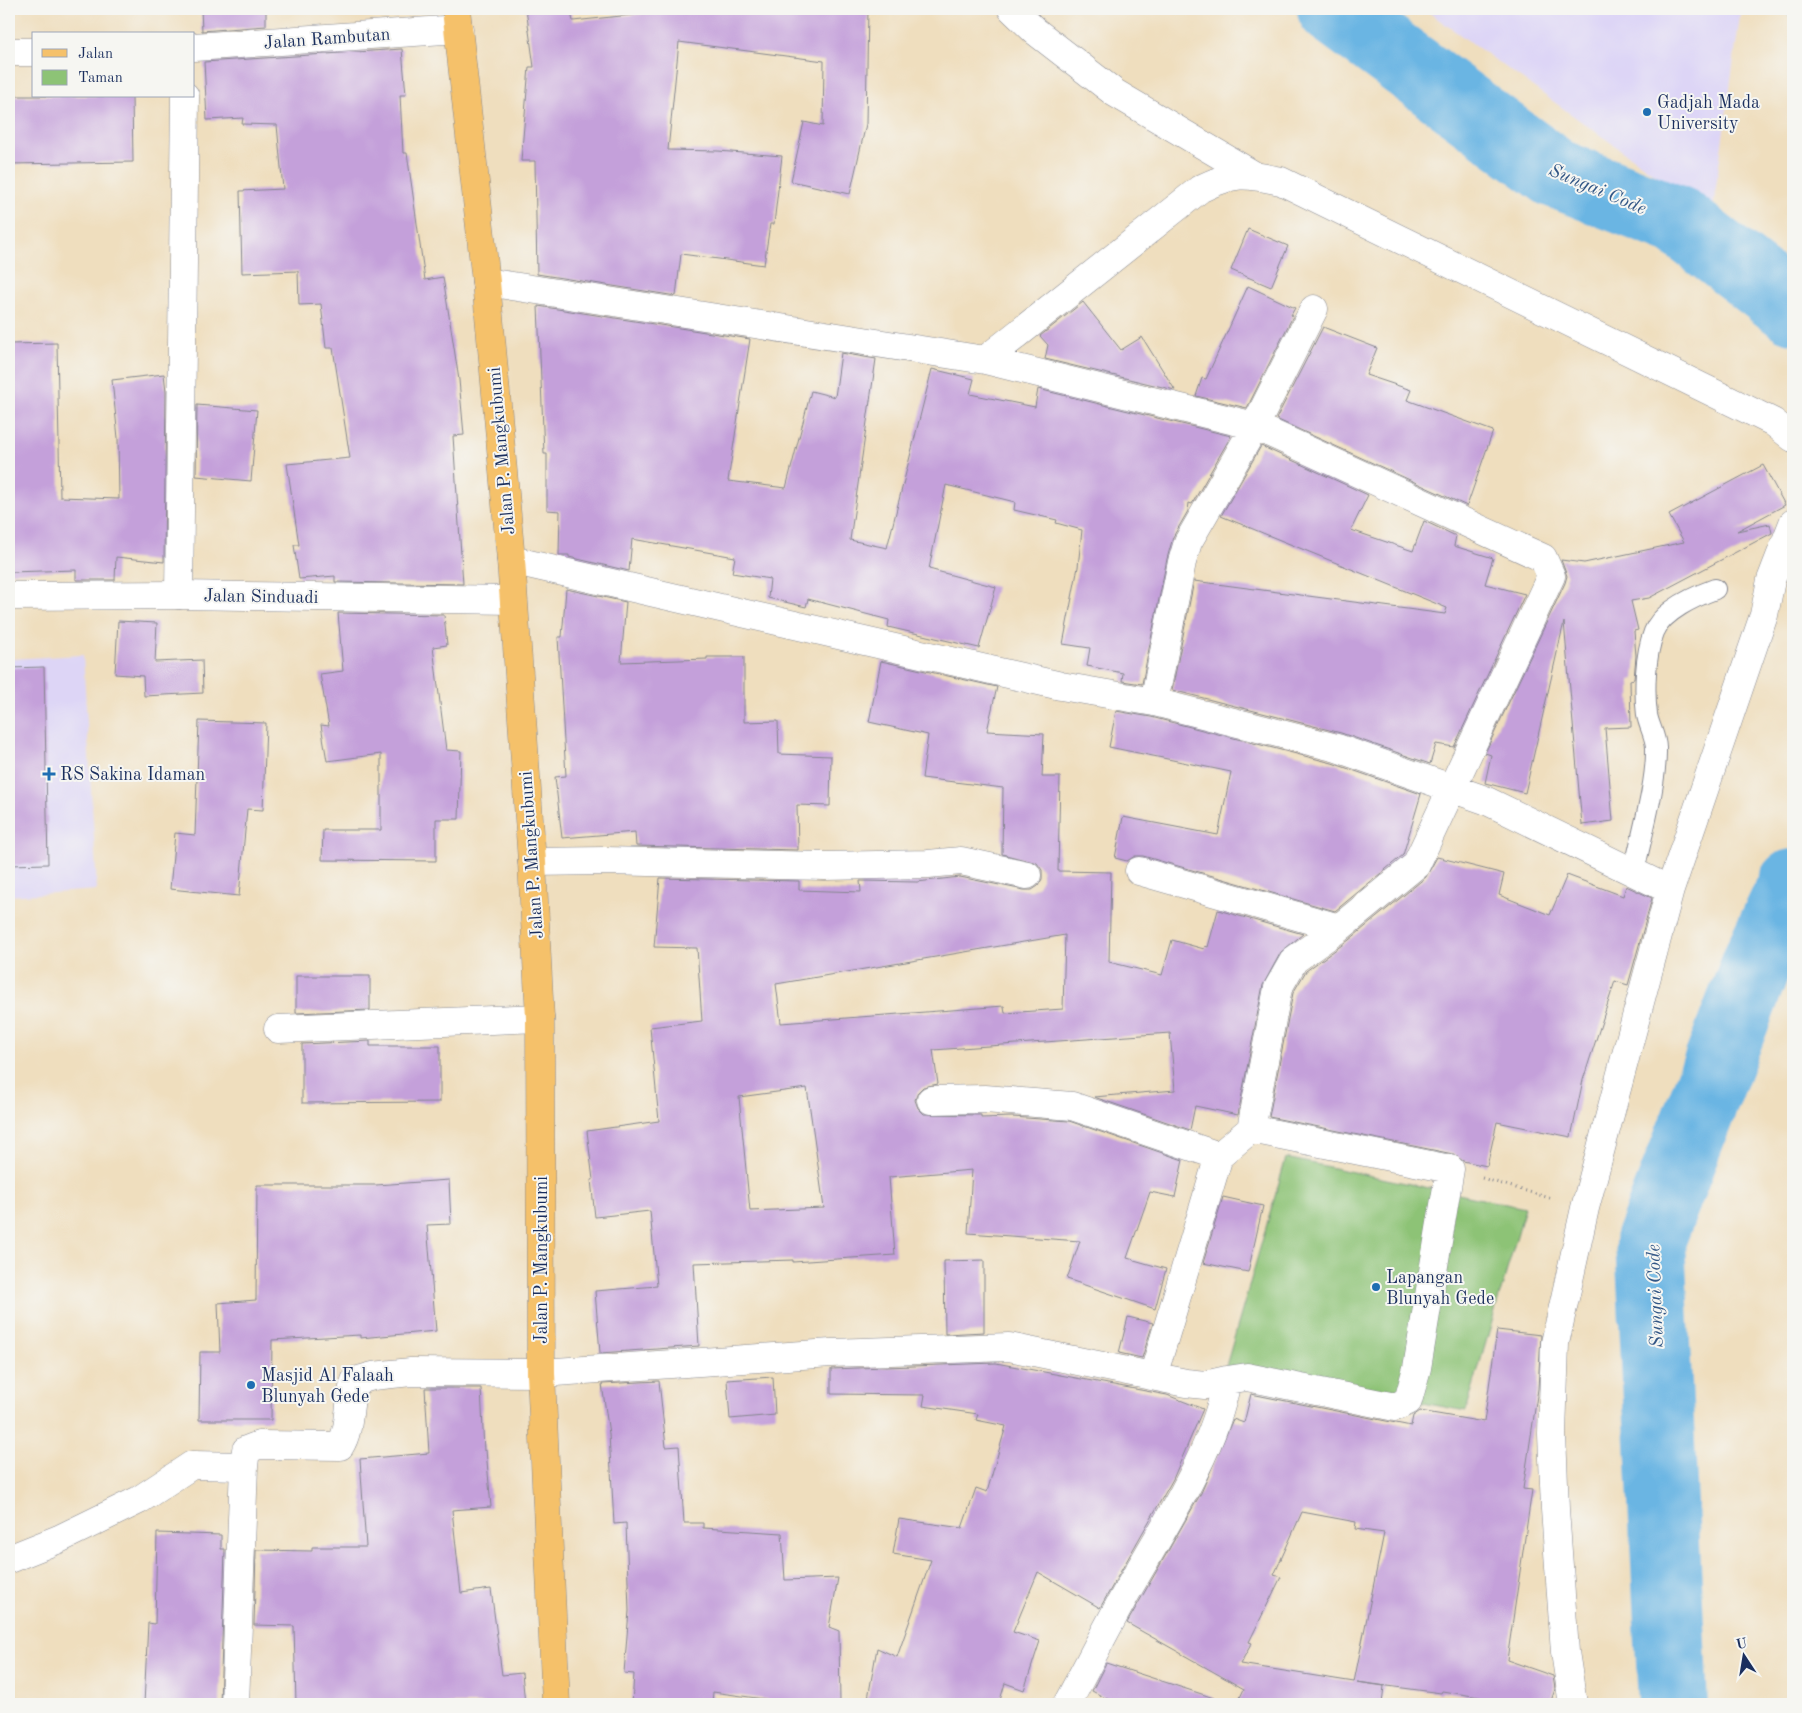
<svg xmlns="http://www.w3.org/2000/svg" width="1802" height="1713" font-family="'Old Standard TT',serif">
  <style>
    .built { fill: #ddd5f6 }
    .green { fill: #8dc376; stroke: #54796a }
    .lines { fill: none; stroke-linecap: round; stroke-linejoin: round }
    .stream { stroke: #6ab5e3; stroke-width: 11 }
    .river { stroke: #6ab5e3; stroke-width: 70 }
    .building { fill: #c4a0da; fill-rule: evenodd }
    .service-casing { stroke: #85868e; stroke-width: 22 }
    .minor-casing { stroke: #85868e; stroke-width: 29 }
    .tertiary-casing { stroke: #85868e; stroke-width: 29 }
    .primary-casing { stroke: #85868e; stroke-width: 29 }
    .path { stroke: #85868e; stroke-width: 3; stroke-dasharray: 1 4; stroke-linecap: butt }
    .service { stroke: #fff; stroke-width: 20 }
    .minor { stroke: #fff; stroke-width: 28 }
    .tertiary { stroke: #fff; stroke-width: 28 }
    .primary { stroke: #f5c16b; stroke-width: 28 }
    .poi-dot { fill: #1f6fb2; stroke: #f6f6f2; stroke-width: 2 }
    .labels { text-anchor: middle; stroke-width: 4; stroke-linejoin: round; paint-order: stroke }
    .street-label { font-size: 18px; fill: #1b2f5e; stroke: #f6f6f2 }
    .poi-label { font-size: 18px; fill: #1b2f5e; stroke: #f6f6f2; text-anchor: start }
    .water-label { font-size: 19px; font-style: italic; fill: #335786; stroke: #f6f6f2 }
  </style>
  <rect width="100%" height="100%" fill="#f6f6f2"/>
  <filter id="ink" filterUnits="userSpaceOnUse"><feTurbulence type="fractalNoise" baseFrequency=".02" numOctaves="2"/><feDisplacementMap in="SourceGraphic" scale="10" xChannelSelector="R" yChannelSelector="G"/><feConvolveMatrix kernelMatrix="1 2 1 2 8 2 1 2 1" color-interpolation-filters="sRGB"/></filter>
  <filter id="wash" filterUnits="userSpaceOnUse"><feTurbulence type="fractalNoise" baseFrequency=".0096" numOctaves="4" result="noise"/><feDisplacementMap in="SourceGraphic" scale="20" xChannelSelector="R" yChannelSelector="G"/><feGaussianBlur stdDeviation="1.12" result="paint"/><feColorMatrix in="noise" values="0 0 0 0 0 0 0 0 0 0 0 0 0 0 0 0 0 1.4 0 .05"/><feComposite in="paint" operator="in"/></filter>
  <g filter="url(#wash)">
    <rect width="100%" height="100%" fill="#efdebe"/>
    <path class="built" d="M1424,9H1741L1712,215Z
      M83,655L97,890L9,896V659Z"/>
    <path class="green" d="M1286,1158L1525,1208L1466,1411L1226,1366Z"/>
    <g class="lines">
      <path class="stream" d="M1792,9L1793,13
        M1793,308V307"/>
      <path class="river" d="M1332,9L1555,173L1678,221L1793,309
        M1673,1704L1650,1241L1760,954L1793,884"/>
    </g>
    <g id="blocks">
      <path class="building" d="M201,9H266V26L202,31Z
        M526,9H570L573,21L650,13V9H868L866,124L850,194L791,181L804,122L823,126L824,61L679,42L668,150L718,151L782,156L774,224H770L764,265L681,254L676,296L537,274L535,161H521L529,67H534Z
        M402,49L406,95H400L403,153H407L425,280L443,277L459,380L464,435L453,436L463,584L335,582V576L299,579L294,545H299L287,464L350,458L333,348H326L321,304L299,305L298,271L242,273L240,191L283,189L277,125L242,124L243,118L207,120L204,62Z
        M9,96H132L133,162L9,164Z
        M1248,229L1288,246L1271,287L1231,270Z
        M1248,286L1295,308L1291,315L1293,316L1247,408L1196,396L1202,378L1206,379Z
        M1083,302L1121,350L1142,337L1175,390L1045,359L1048,345L1040,336Z
        M538,306L750,339L728,481L786,488L811,391L835,397L841,353L876,359L850,540L887,548L932,369L974,379L970,394L1035,407L1038,389L1231,436L1192,504L1189,503L1188,511L1173,537L1167,559L1142,684L1122,681L1123,673L1087,666L1090,648L1063,644L1078,567L1082,530L1056,523L1057,520L1014,510L1015,502L946,485L929,569L996,587L979,648L888,627L889,620L808,599L806,607L768,598L770,579L732,573L735,557L632,539L629,571L569,557V555H559L560,511L547,510V454H544Z
        M1323,327L1377,348L1366,375L1411,390L1407,400L1493,431L1467,506L1276,419Z
        M57,343L60,497L119,499L118,438L112,380L164,374L166,391L164,562L116,557L115,580H76V570L9,572V344Z
        M197,405L257,410L251,481L196,476Z
        M1261,446L1368,495L1351,530L1413,551L1424,521L1456,536L1454,546L1493,558L1485,584L1525,594L1454,747L1436,744L1430,764L1341,733L1172,690L1194,581L1445,614L1447,608L1221,516Z
        M1763,465L1785,505L1737,531L1770,524L1772,533L1649,598L1631,601L1638,630L1634,631L1636,656L1634,679L1630,680L1631,727L1605,728L1613,821L1582,825L1564,622L1525,793L1485,783L1491,755L1485,753L1565,583L1567,576L1561,560L1584,563L1684,542L1669,515Z
        M566,589L626,602L621,662L707,659V657H744V722L778,721L779,754L831,756L830,806L797,805L798,850L636,846L635,832L562,838L555,777L566,776L558,637H562Z
        M338,613L444,615L447,645L433,647L446,750L461,751L459,819H436V861L322,860L323,830H381V754L327,761L321,725L329,726L320,674L343,671Z
        M118,621L157,623L155,662L202,660L203,693L144,696L143,676L115,674Z
        M881,661L997,687L987,731L1044,734L1042,777H1060L1058,871L1111,872L1109,962L1162,975L1172,940L1204,949L1205,946L1208,947L1218,910L1303,934L1281,952L1263,985L1238,1115L1195,1106L1190,1130L1094,1097L1175,1090L1170,1033L933,1050L938,1084L923,1087L918,1092L915,1100L918,1108L924,1114L981,1115V1118L1012,1117L1069,1121L1183,1160L1175,1197L1150,1192L1127,1258L1166,1269L1155,1309L1067,1279L1080,1241L968,1233L972,1170L889,1177L895,1255L793,1262V1260L694,1263L699,1346L600,1353L595,1291L657,1286L650,1211L595,1217L591,1180H593L587,1131L659,1121L650,1027L702,1021L697,948L654,947L660,878L799,881V890L861,892L860,881L917,882L960,877L1024,890H1032L1038,886L1042,879V870L1037,863L1002,854L1003,788L922,778L928,735L869,722ZM1065,935L1063,1009L1005,1013L1004,1006L781,1023L776,984ZM807,1088L824,1208L750,1211L739,1097Z
        M44,667L48,864L9,865V668Z
        M1116,711L1151,717L1332,763L1421,794L1403,855L1335,911L1143,856H1135L1127,861L1115,858L1123,817L1218,835L1231,772L1109,747Z
        M199,721L266,723L263,810L247,809L239,896L170,889L175,833L195,835Z
        M1437,857L1504,874L1499,895L1550,915L1567,875L1623,896L1626,886L1652,898L1628,985L1615,981L1583,1080L1571,1137L1497,1122L1487,1166L1463,1161L1453,1154L1269,1117L1293,993L1306,971L1349,940L1426,877Z
        M296,976H370V1010L296,1013Z
        M370,1041V1046H440V1102L302,1103V1044Z
        M449,1180L451,1224L427,1225L436,1331L360,1338V1335L272,1340L271,1420H199L200,1352H220L218,1303L256,1300L257,1185H376Z
        M1223,1197L1263,1206L1248,1272L1203,1263Z
        M984,1260V1332L945,1334L944,1261Z
        M1128,1317L1153,1323L1142,1358L1119,1353Z
        M1497,1330L1541,1335L1538,1389L1523,1489L1532,1490L1507,1660L1553,1676L1555,1689L1550,1704H1500L1479,1697L1442,1691L1441,1693L1357,1682L1384,1686L1382,1704H1237L1244,1689L1127,1623L1201,1493L1233,1419L1244,1423L1251,1394L1411,1426L1413,1416L1420,1411L1484,1422ZM1302,1512L1356,1522L1355,1529L1384,1533L1354,1682L1240,1664L1252,1643L1249,1642L1281,1577L1274,1575Z
        M996,1363L1167,1395L1203,1409L1173,1479L1100,1608L1038,1572L1013,1632L1040,1641L1024,1690L1005,1683L999,1704H867L877,1648L897,1657L931,1560L893,1554L899,1519L962,1528L976,1488L987,1492L1006,1426L976,1420L978,1414L923,1406L925,1395L831,1394V1369Z
        M773,1377L775,1415L730,1419L727,1380Z
        M659,1381L666,1447L679,1446L684,1523H703V1528L782,1533L785,1580L838,1578L829,1627L839,1631L840,1704H800L713,1692L712,1704H632L634,1674L624,1673L629,1611L626,1523L614,1524L609,1434L602,1384Z
        M425,1388H481L484,1451L486,1450L491,1507L452,1510L461,1593L491,1589L502,1675L522,1673L525,1704H296L294,1626L254,1625L256,1550L312,1551V1547H366L360,1459L429,1453Z
        M157,1533L221,1535V1549H225L220,1704H144L148,1623L155,1624Z
        M1106,1663L1214,1698L1213,1704H1117L1092,1691Z"/>
    </g>
  </g>
  <g filter="url(#ink)">
    <use href="#blocks" fill-opacity="0" stroke="#85868e" stroke-width="1"/>
    <g class="lines">
      <defs>
        <path id="service" d="M1634,872C1641,837 1657,783 1656,748C1656,737 1649,726 1647,715C1644,691 1645,655 1654,632C1662,611 1696,596 1715,589"/>
        <path id="minor" d="M1012,9L1035,31L1115,93L1252,174
          M194,47L459,29
          M9,52H34
          M486,282L985,360L1255,426L1543,558L1551,576L1416,865L1339,928L1294,960L1278,988L1251,1129L1219,1156L1153,1376
          M985,360L1200,189C1235,172 1243,173 1281,181L1773,422L1793,438
          M511,560L1061,686L1154,702L1337,748L1485,800L1670,890
          M179,595L185,96
          M1154,702L1182,562L1188,542L1255,426L1314,309
          M532,862L605,861L825,866L928,864L961,861L1027,875
          M1139,871L1339,928
          M278,1029L540,1018
          M931,1100L985,1099L1072,1106L1219,1156
          M1227,1380L1247,1377L1395,1407L1408,1401L1417,1368L1450,1169L1251,1129
          M9,1559L59,1539L139,1500L192,1465L244,1466L246,1450L259,1445L340,1446C352,1427 347,1402 355,1381L373,1376L411,1372L541,1373L831,1353L1009,1347L1186,1383L1205,1385L1227,1380C1215,1449 1165,1525 1130,1586C1108,1625 1088,1665 1067,1704
          M235,1704L244,1466
          M1573,1704L1565,1652L1555,1509L1552,1434L1555,1343L1585,1208L1670,890L1764,615L1771,580L1793,523"/>
        <path id="tertiary" d="M9,596L179,595L513,600"/>
        <path id="primary" d="M456,9L486,282L511,560L532,862L540,1018L541,1373L556,1704"/>
      </defs>
      <use href="#service" class="service-casing"/>
      <use href="#minor" class="minor-casing"/>
      <use href="#tertiary" class="tertiary-casing"/>
      <use href="#primary" class="primary-casing"/>
      <path class="path" d="M1482,1178L1553,1199"/>
      <use href="#service" class="service"/>
      <use href="#minor" class="minor"/>
      <use href="#tertiary" class="tertiary"/>
      <use href="#primary" class="primary"/>
    </g>
  </g>
  <g class="poi-dot">
    <circle cx="1647" cy="112" r="5"/>
    <path d="M46.5 766.5h5v5h5v5h-5v5h-5v-5h-5v-5h5z"/>
    <circle cx="1376" cy="1287" r="5"/>
    <circle cx="251" cy="1385" r="5"/>
  </g>
  <g class="labels">
    <g class="street-label">
      <text transform="translate(327 38) rotate(-4)" y="6">Jalan Rambutan</text>
      <text transform="translate(501 451) rotate(-95)" y="6">Jalan P. Mangkubumi</text>
      <text transform="translate(261 596) rotate(1)" y="6">Jalan Sinduadi</text>
      <text transform="translate(531 855) rotate(-94)" y="6">Jalan P. Mangkubumi</text>
      <text transform="translate(541 1260) rotate(-90)" y="6">Jalan P. Mangkubumi</text>
    </g>
    <g class="poi-label">
      <text x="1657" y="108">Gadjah Mada<tspan x="1657" dy="21">University</tspan></text>
      <text x="60" y="780">RS Sakina Idaman</text>
      <text x="1386" y="1283">Lapangan<tspan x="1386" dy="21">Blunyah Gede</tspan></text>
      <text x="261" y="1381">Masjid Al Falaah<tspan x="261" dy="21">Blunyah Gede</tspan></text>
    </g>
    <g class="water-label">
      <text transform="translate(1598 188) rotate(23)" y="7">Sungai Code</text>
      <text transform="translate(1654 1296) rotate(-92)" y="7">Sungai Code</text>
    </g>
  </g>
  <rect width="1802" height="1713" fill="none" stroke="#f6f6f2" stroke-width="30"/>
  <rect x="32" y="32" width="162" height="65" fill="#f6f6f2" stroke="#9ea6b7"/>
  <rect x="42" y="49" width="25" height="8" fill="#f5c16b" stroke="#9ea6b7"/>
  <text x="78" y="58" font-size="15" fill="#1b2f5e">Jalan</text>
  <rect x="42" y="70" width="25" height="15" fill="#8dc376" stroke="#9ea6b7"/>
  <text x="78" y="82" font-size="15" fill="#1b2f5e">Taman</text>
  <g transform="translate(1744 1656) rotate(348)" stroke="#f6f6f2" stroke-width="4" paint-order="stroke">
  <path d="M0-4L9 19L0 12L-9 19Z" fill="#1b2f5e"/>
  <text y="-8" font-size="14" font-weight="bold" text-anchor="middle" fill="#1b2f5e">U</text>
  </g>
</svg>
